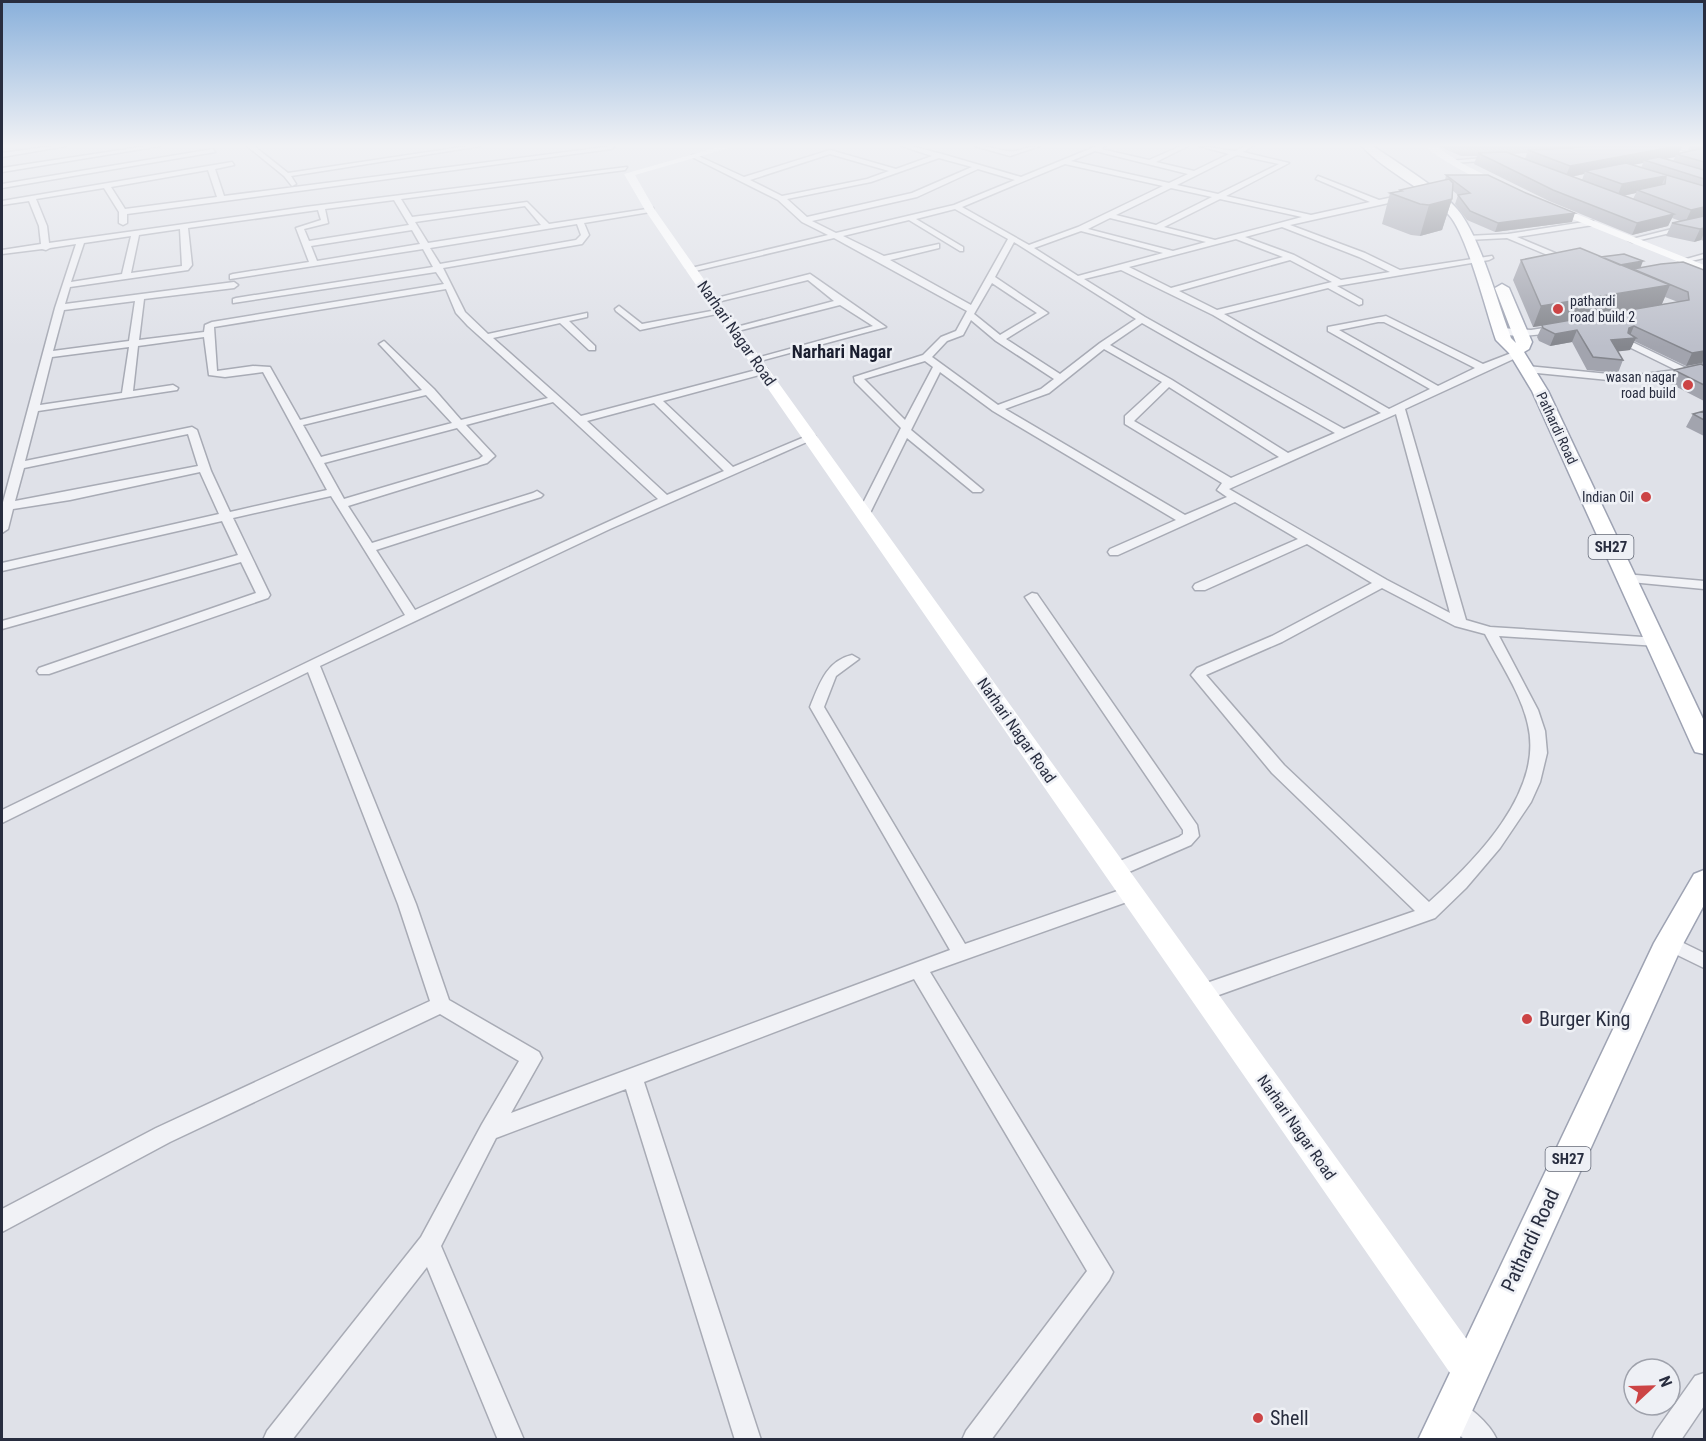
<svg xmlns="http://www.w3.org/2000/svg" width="1706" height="1441" font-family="'Roboto Condensed',sans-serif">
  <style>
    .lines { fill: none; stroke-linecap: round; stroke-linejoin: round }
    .street-casing { stroke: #a8abb5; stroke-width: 3 }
    .primary-casing { stroke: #9ea3b3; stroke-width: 3 }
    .street { fill: #f1f2f6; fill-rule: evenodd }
    .secondary { fill: #fff; fill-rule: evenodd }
    .primary { fill: #fff; fill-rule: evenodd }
    .wall { fill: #a2a4ae; fill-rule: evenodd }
    .shaded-wall { fill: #84868d }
    .building { fill: #bcbfca; stroke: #84868d; stroke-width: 1.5 }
    .poi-dot { fill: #cc4445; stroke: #eef0f5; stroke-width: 2 }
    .labels { text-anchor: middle; stroke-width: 5; stroke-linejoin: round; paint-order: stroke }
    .far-poi-label { font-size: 14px; fill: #282d3f; stroke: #eef0f5; text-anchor: end }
    .far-street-label { font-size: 14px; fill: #282d3f; stroke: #eef0f5 }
    .shield { fill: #eef0f5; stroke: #636876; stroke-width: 1.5 }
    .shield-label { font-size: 15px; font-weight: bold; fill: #282d3f }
    .street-label { font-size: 16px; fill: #282d3f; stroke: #eef0f5 }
    .far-district-label { font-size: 18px; font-weight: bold; fill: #1a1e2f; stroke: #eef0f5 }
    .near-poi-label { font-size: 20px; fill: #282d3f; stroke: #eef0f5; text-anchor: start }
    .near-street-label { font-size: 20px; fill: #282d3f; stroke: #eef0f5 }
  </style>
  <rect width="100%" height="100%" fill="#dfe1e8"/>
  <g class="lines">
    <defs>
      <path id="street" d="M53,146H66L2,157V153Z
        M147,146H160L2,172V168Z
        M247,146H254L288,173L468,146H481L291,176L296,184L292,186L284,176Z
        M613,146L614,147L611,149L127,214V223L123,225L119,223V212L104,188L36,199L47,226L49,243L305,207L627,167L625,170L401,199L412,217L527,202L549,224L653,208V212H650L584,223L589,235L582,244L443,268L465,312L488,334L587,313V317L569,321L595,346V350H589L560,323L493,338L581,416L764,368L767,369V373L663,401L733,467L807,436H815L816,438L610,529L320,666L416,904L449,1000L539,1052L542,1058L511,1113L950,950L810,707C819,685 826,661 852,655L859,659L836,676L824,707L965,944L1126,888L1132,886L1138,888L1141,893L1138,898L930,972L1113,1272L1109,1280L991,1440H962L966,1431L1087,1271L914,979L644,1082L761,1440H735L626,1089L496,1138L441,1246L524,1440H498L427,1267L292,1440H263L267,1431L421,1237L482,1124L519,1061L440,1014L170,1142L2,1232V1209L156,1128L430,1001L398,904L308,672L2,823V810L405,615L331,496L233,518L270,595L268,598L49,674H39L37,671L39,668L256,593L241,562L2,629V621L238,555L222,521L2,571V563L219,514L200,472L70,500L13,509L8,529L2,533V506L55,308L76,244L50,248L46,250L42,249L2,254V250L41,244L39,226L29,201L2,205V201L232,162L234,165L215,169L224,196ZM208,170L217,197L125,209L111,187ZM394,200L409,225L309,241L304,229L328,223L325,209ZM525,206L541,225L428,243L415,222ZM318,210L321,220L296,228L309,262L233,274L230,275V279L423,249L433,267L236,298L233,299V303L436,272L444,284L212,322L205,325L204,332L139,340L144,299L234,288L238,285L234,282L65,304L70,287L188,270L192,265L188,228ZM577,224L581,235L576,240L440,264L430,248ZM180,229L182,266L131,273L139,235ZM412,230L420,244L317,261L311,246ZM131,236L122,274L71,282L84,243ZM446,289L456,313L468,326L548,398L461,420L434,389L384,341L379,344L381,346L422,390L300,420L270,367L253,366L217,371L214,327ZM135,301L129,341L53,351L64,310ZM204,337L209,375L225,377L263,372L327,490L230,512L211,471L197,430L192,427L25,461L38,411L177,390L178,388L173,385L133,391L138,346ZM129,347L122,393L40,405L52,357ZM426,395L452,423L321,457L303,425ZM553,402L658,499L415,610L376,550L541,497L543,495L537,491L533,493L372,543L348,506L487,463L495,456L466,425ZM654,403L724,471L667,495L587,421ZM457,428L483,456L479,459L344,499L324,463ZM188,434L198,466L15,501L24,468Z
        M902,146H911L942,154L1021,177L1097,146H1105L1101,149L1149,160L1181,146H1188L1156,162L1194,171L1229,154L1199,146L1235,151L1246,146H1253L1243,152L1289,163L1226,196L1311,215L1370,202L1316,179L1318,176L1379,200L1408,194L1411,198L1290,225L1365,253L1400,270L1492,256L1493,258L1489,260L1337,286L1362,300V304L1359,305L1328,288L1224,314L1389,409L1430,389L1328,331V327L1386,316L1483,364L1514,352H1520V356L1405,409L1466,620L1490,627L1658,638L1665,642L1658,646L1499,636L1538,710L1545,731L1547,753L1540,782L1531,802L1500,848L1466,888L1435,918L1202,1001L1195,999L1192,993L1195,987L1415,911L1272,773L1191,675L1197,668L1272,636L1372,583L1307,544L1205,590H1195L1193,587L1195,584L1298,539L1235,502L1118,555H1110L1108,552L1110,549L1176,520L993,411L940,372L911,430L983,490L981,492H973L907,438L870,513L864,517L860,516L858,513L901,428L855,382L854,377L923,355L941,337L956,331L967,311L834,238L691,272L687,269L828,235L802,222L778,200L692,157V155H696L744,177L830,150L896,169L932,156ZM1095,151L1188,174L1169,183L1071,161ZM830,154L889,171L867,179L782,196L750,180ZM1237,155L1279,164L1218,194L1177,185ZM939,158L972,167L912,193L807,217L787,199L871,182ZM1065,164L1163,186L1078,227L1029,245L962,207ZM978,169L1015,180L954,205L836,233L812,221L917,197ZM1171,188L1212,197L1156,225L1116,215ZM1220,199L1302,217L1215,240L1164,227ZM955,209L1008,239L971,305L890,260L939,248V244L884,256L843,236L909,220L960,251H963V247L916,219ZM1110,218L1206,242L1173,251L1088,229ZM1282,227L1359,257L1390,272L1341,280L1294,255L1245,237ZM1081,231L1163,253L1078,276L1034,248ZM1236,239L1283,257L1171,288L1129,267ZM1014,242L1136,319L1100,343L1060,374L1006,339L1048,313L995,277ZM1290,260L1332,282L1217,310L1179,291ZM1121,270L1213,315L1381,413L1344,429L1145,317L1084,279ZM992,283L1037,313L1000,335L974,314ZM971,320L996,341L1054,379L1041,389L998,405L932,357L947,341L963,335ZM1378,322H1384L1475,368L1438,386L1339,330ZM1142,323L1335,433L1288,453L1172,380L1110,345ZM1104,349L1162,382L1125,416V424L1222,483L1217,490L1227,497L1185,515L1005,409L1049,393ZM925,361L933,367L905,420L864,379ZM1169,387L1279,457L1231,478L1134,421ZM1396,414L1450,613L1387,580L1229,489ZM1382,588L1455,626L1485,634C1500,663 1521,693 1528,725C1544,792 1475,861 1429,902L1284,765L1206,675L1282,642Z
        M975,146C986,145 996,150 1008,151C1018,153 1029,145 1040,146L1010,156Z
        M1654,146H1663L1704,157V161Z
        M213,149L215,152L2,188V184Z
        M1496,157L1498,160L1452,163L1449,161Z
        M1590,221H1593V225L1517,237L1572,260V264H1569L1507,238L1467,240L1463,238L1467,236L1508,234Z
        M1704,221V225L1632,242L1628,240Z
        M1704,254V258L1683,263L1679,261Z
        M810,274L886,327L753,363V359L873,326L840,305L734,332L729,329L834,301L808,280L713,303L709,300Z
        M619,306L642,324L722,309L726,312L640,330L616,311L615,309Z
        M1557,326L1562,329L1560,331C1544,334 1510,340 1496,331L1501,328L1531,330Z
        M1628,340L1686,368L1704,364V370L1662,379L1629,382L1527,372L1522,369L1527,366L1629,376L1676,370L1625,345V341Z
        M1625,574L1704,581V589L1620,581L1619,578Z
        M1032,593L1037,594L1197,825L1199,836L1191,845L1122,875L1116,876L1110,875L1107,870L1110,865L1179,837L1183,834V830L1025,597Z
        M1669,936L1704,953V968L1663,948L1660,943L1663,938Z
        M1704,1373V1406L1681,1440H1652L1656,1431L1695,1376Z
        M1451,1397C1467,1404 1490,1423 1497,1440H1465L1442,1419L1438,1410L1442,1401Z"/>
      <path id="primary" d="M1362,146H1373C1396,162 1446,192 1461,214C1483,246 1497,301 1511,338L1516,343L1495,288L1502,284L1509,288L1532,342L1529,349L1524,352L1548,391L1704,721V754L1695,752L1692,746L1532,391L1509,353L1496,340C1486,311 1467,235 1449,215C1424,187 1386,173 1362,146Z
        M1704,870V905L1682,946L1459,1440H1418L1654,943L1694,874Z"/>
    </defs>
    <use href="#street" class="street-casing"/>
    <use href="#primary" class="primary-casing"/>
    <use href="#street" class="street"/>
    <path class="secondary" d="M722,146H736L635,175L655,210L695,267L1481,1359L1486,1371L1481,1383L1469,1388L1457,1383L685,269L645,210L624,174Z
      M1425,146H1435L1463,164L1509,187C1499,194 1433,156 1425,146Z
      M1549,203L1704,265V272L1545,208L1544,206Z"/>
    <use href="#primary" class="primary"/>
  </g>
  <path class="wall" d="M1438,146H1682L1679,153L1689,151H1688L1690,146H1704V241L1701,240L1694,242L1666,236L1672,223L1680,221L1672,218L1668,226L1632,235L1549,201L1474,164L1477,156H1461ZM1527,153L1525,159L1511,154ZM1675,157L1673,161L1664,159ZM1643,163L1641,168L1632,165ZM1584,174L1582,180L1571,177ZM1636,193L1633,199L1623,196Z
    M1446,175L1572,222L1495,232L1467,220L1455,204L1458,195L1452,190V199L1442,230L1420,236L1411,235L1382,224L1390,193L1400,191V190L1445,180Z
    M1601,257L1640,268L1704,270V401L1667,382L1674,370L1701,364L1702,363L1686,366L1634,341L1630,350L1618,351L1623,360L1618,373L1587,370L1572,342L1550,346L1539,341L1537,337L1542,326L1533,327L1513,280L1521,260ZM1665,297L1678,302L1662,304Z
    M1704,411V436L1686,427L1693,414Z"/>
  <path class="shaded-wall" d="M1569,146H1601L1567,152Z
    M1676,146H1682L1678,154H1676L1675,157L1648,162L1644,160L1643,163L1590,173L1585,171L1584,174L1565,178L1570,166Z
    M1666,176L1660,188L1637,190L1636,193L1617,197L1622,184Z
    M1452,199L1442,230L1420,236L1429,205Z
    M1704,207V217L1685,223L1691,210Z
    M1575,213L1572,222L1495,232L1498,223Z
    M1674,214L1668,226L1632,235L1637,223Z
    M1704,228V233L1701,240L1694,242L1700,229Z
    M1643,261L1640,269L1611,274L1615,266Z
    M1670,285L1661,306L1533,327L1541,306Z
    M1634,326L1629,338H1636L1630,350L1606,353L1611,340L1629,328Z
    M1577,330L1572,342L1550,346L1555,334Z
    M1704,351V362L1703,361L1702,363L1686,366L1692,353Z"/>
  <path class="building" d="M1586,146H1678L1570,166L1528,150L1572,148Z
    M1704,148V162L1676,154Z
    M1506,152L1674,214L1637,223L1553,190L1478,153Z
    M1659,157L1704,170V179L1644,160Z
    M1626,163L1704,186V207L1691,210L1637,190L1665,184L1666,176L1622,184L1585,171Z
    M1446,175H1488L1526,193L1575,213L1498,223L1470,211L1458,195L1470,193Z
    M1449,179L1453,183L1452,199L1429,205L1420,204L1390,193L1402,191L1400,190Z
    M1704,216V228L1700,229L1672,223Z
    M1580,248L1670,285L1541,306L1521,260Z
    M1624,254L1643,261L1620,265L1601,257Z
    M1683,262L1704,270V351L1692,353L1634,326L1629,328L1628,333L1636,338L1611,340L1623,360L1593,357L1577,330L1555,334L1543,328L1542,325L1689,300L1688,292L1633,269L1661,264Z
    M1701,364L1704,366V385L1674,370Z
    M1704,411V420L1693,414Z"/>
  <linearGradient id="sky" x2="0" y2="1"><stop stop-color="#89b0db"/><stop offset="0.42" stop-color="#f1f2f5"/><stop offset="1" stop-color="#f1f2f5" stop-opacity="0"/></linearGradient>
  <rect width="1706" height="347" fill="url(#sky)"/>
  <g class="poi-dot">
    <circle cx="1558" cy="309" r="6"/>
    <circle cx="1688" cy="385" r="6"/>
    <circle cx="1646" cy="497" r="6"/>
    <circle cx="1527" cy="1019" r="6"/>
    <circle cx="1258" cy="1418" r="6"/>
  </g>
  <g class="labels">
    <g class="far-poi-label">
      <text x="1570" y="306" text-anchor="start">pathardi<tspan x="1570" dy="16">road build 2</tspan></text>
      <text x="1676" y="382">wasan nagar<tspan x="1676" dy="16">road build</tspan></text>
      <text x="1634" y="502">Indian Oil</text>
    </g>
    <g class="far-street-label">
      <text transform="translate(1557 428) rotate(65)" y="5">Pathardi Road</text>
    </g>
    <g class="shield">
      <rect x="1588.5" y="535" width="45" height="24" rx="4.5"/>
      <rect x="1545.5" y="1147" width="45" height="24" rx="4.5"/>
    </g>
    <g class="shield-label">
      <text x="1611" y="552">SH27</text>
      <text x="1568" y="1164">SH27</text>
    </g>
    <g class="street-label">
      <text transform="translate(737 333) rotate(55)" y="6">Narhari Nagar Road</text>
      <text transform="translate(1017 730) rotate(55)" y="6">Narhari Nagar Road</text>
      <text transform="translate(1297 1127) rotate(55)" y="6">Narhari Nagar Road</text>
    </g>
    <g class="far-district-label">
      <text x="842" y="358">Narhari Nagar</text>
    </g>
    <g class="near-poi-label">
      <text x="1539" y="1026">Burger King</text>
      <text x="1270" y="1425">Shell</text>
    </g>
    <g class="near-street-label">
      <text transform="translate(1530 1240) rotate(-65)" y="7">Pathardi Road</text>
    </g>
  </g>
  <rect width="1706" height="1441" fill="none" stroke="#282d3f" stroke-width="6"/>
  <g transform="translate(1652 1387) rotate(68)"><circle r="28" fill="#eef0f5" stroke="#9fa2ac" stroke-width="1.5"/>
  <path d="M0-4.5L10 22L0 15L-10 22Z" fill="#cc4445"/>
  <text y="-9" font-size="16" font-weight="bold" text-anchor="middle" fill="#282d3f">N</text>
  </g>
</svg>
